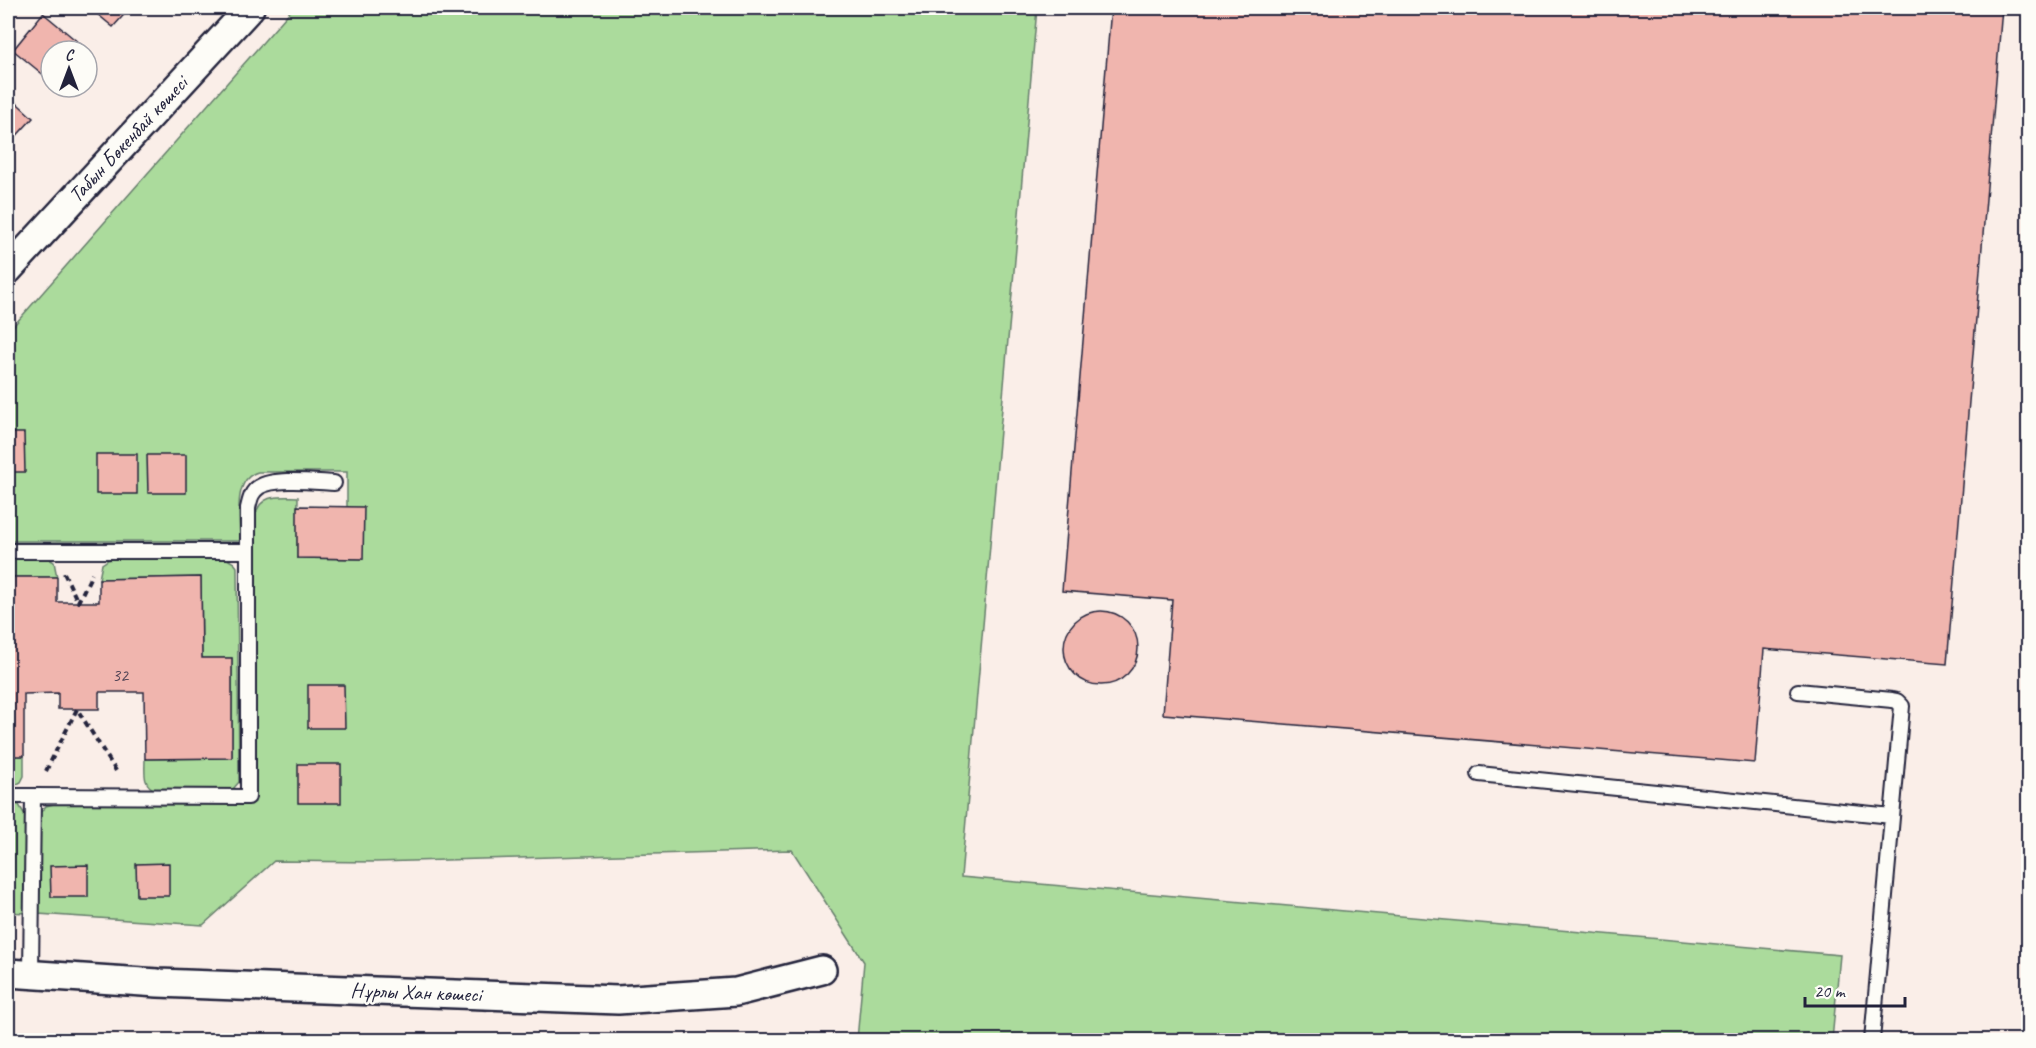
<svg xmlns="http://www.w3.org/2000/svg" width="2036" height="1048" font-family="Caveat,sans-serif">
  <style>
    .green { fill: #abdb9c; stroke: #667e6c; stroke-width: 1.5 }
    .building { fill: #f0b5ae; stroke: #22223b; stroke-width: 1.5 }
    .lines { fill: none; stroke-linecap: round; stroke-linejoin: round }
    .lane-casing { stroke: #22223b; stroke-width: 18 }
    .street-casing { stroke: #22223b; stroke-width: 32 }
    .path { stroke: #22223b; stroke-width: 4; stroke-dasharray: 6 4.5; stroke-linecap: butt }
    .lane { stroke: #fdfcf7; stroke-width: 14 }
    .street { stroke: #fdfcf7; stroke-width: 27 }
    .labels { text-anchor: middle; stroke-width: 5; stroke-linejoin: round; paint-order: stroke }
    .number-label { font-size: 18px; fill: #564758 }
    .street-label { font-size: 21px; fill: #22223b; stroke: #fdfcf7 }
  </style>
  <rect width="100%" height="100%" fill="#faeee8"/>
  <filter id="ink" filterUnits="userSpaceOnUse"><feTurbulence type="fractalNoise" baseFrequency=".0167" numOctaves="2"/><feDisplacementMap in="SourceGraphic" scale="12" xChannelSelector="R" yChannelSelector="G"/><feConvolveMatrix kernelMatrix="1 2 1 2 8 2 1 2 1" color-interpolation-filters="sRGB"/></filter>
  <g filter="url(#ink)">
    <path class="green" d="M293,8H1037L961,877L1840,955L1832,1040H857L864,962L792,850L376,862L274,861L203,925L38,914L39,814L46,806L62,802H255L256,514C261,493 280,497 298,497L297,558L363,559L347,507V472H258C232,479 240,519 240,541H8V332Z
      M8,558L49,559L54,562L57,577H8Z
      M117,558L227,559L234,563L237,567L239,782L233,789L157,790C142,787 145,772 145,759L232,758V658H202L201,577L99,579L102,564L108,560Z
      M8,756H24V776L21,782L8,789Z
      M8,803L19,805L25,815V913L8,912Z"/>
    <path class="building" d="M90,8H130L113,27Z
      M1111,8H2002L1947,664L1764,649L1755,763L1163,714L1172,600L1062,591Z
      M43,13L91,53L87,57V51H51V81L13,50Z
      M8,95L33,118L8,145Z
      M8,433H24L25,472H8Z
      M96,454H137V494H96Z
      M147,455H186V493H148Z
      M297,506L364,507L363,559L297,558Z
      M8,577H57V602H99V579L201,577L202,658H232V758L145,759L144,692H99V709H58V693L24,694V756H8Z
      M1064 648a37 37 0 1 1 74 0a37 37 0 1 1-74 0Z
      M308,685H344L345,728H308Z
      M298,764H341V803H298Z
      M169,863V896H137L136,864Z
      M88,865V897H51L50,866Z"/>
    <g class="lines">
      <defs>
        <path id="lane" d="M8,551H247
          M1798,691L1892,700L1897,701L1902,706L1872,1040
          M1479,774L1892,816
          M8,796H33
          M31,974L33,796L248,797V508C250,500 251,492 259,487C274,477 315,482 334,483"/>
        <path id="street" d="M8,270L250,8
          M8,973L158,983L618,1000L736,992L822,970"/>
      </defs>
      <use href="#lane" class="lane-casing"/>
      <use href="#street" class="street-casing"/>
      <path class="path" d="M64,573L78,602L92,574
        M46,771L77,709L118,774"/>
      <use href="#lane" class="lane"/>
      <use href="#street" class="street"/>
    </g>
  </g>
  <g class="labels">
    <g class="number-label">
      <text x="120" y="681">32</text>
    </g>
    <g class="street-label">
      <text transform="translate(128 139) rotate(-47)" y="7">Табын Бөкенбай көшесі</text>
      <text transform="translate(416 992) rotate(2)" y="7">Нұрлы Хан көшесі</text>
    </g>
  </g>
  <rect width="2036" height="1048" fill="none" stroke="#fdfcf7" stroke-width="30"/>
  <rect x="15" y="15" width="2006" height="1018" fill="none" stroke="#22223b" stroke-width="2" filter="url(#ink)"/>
  <g transform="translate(69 69)"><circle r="28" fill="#fdfcf7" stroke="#a5a5ac" stroke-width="1.5"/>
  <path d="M0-4.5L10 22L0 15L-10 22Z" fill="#22223b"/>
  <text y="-9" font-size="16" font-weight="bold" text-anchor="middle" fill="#22223b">С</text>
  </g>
  <path d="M1805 997v9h100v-9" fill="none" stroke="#22223b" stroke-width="3"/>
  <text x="1814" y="997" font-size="18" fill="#22223b" stroke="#fdfcf7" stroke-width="4.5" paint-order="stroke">20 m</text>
</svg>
